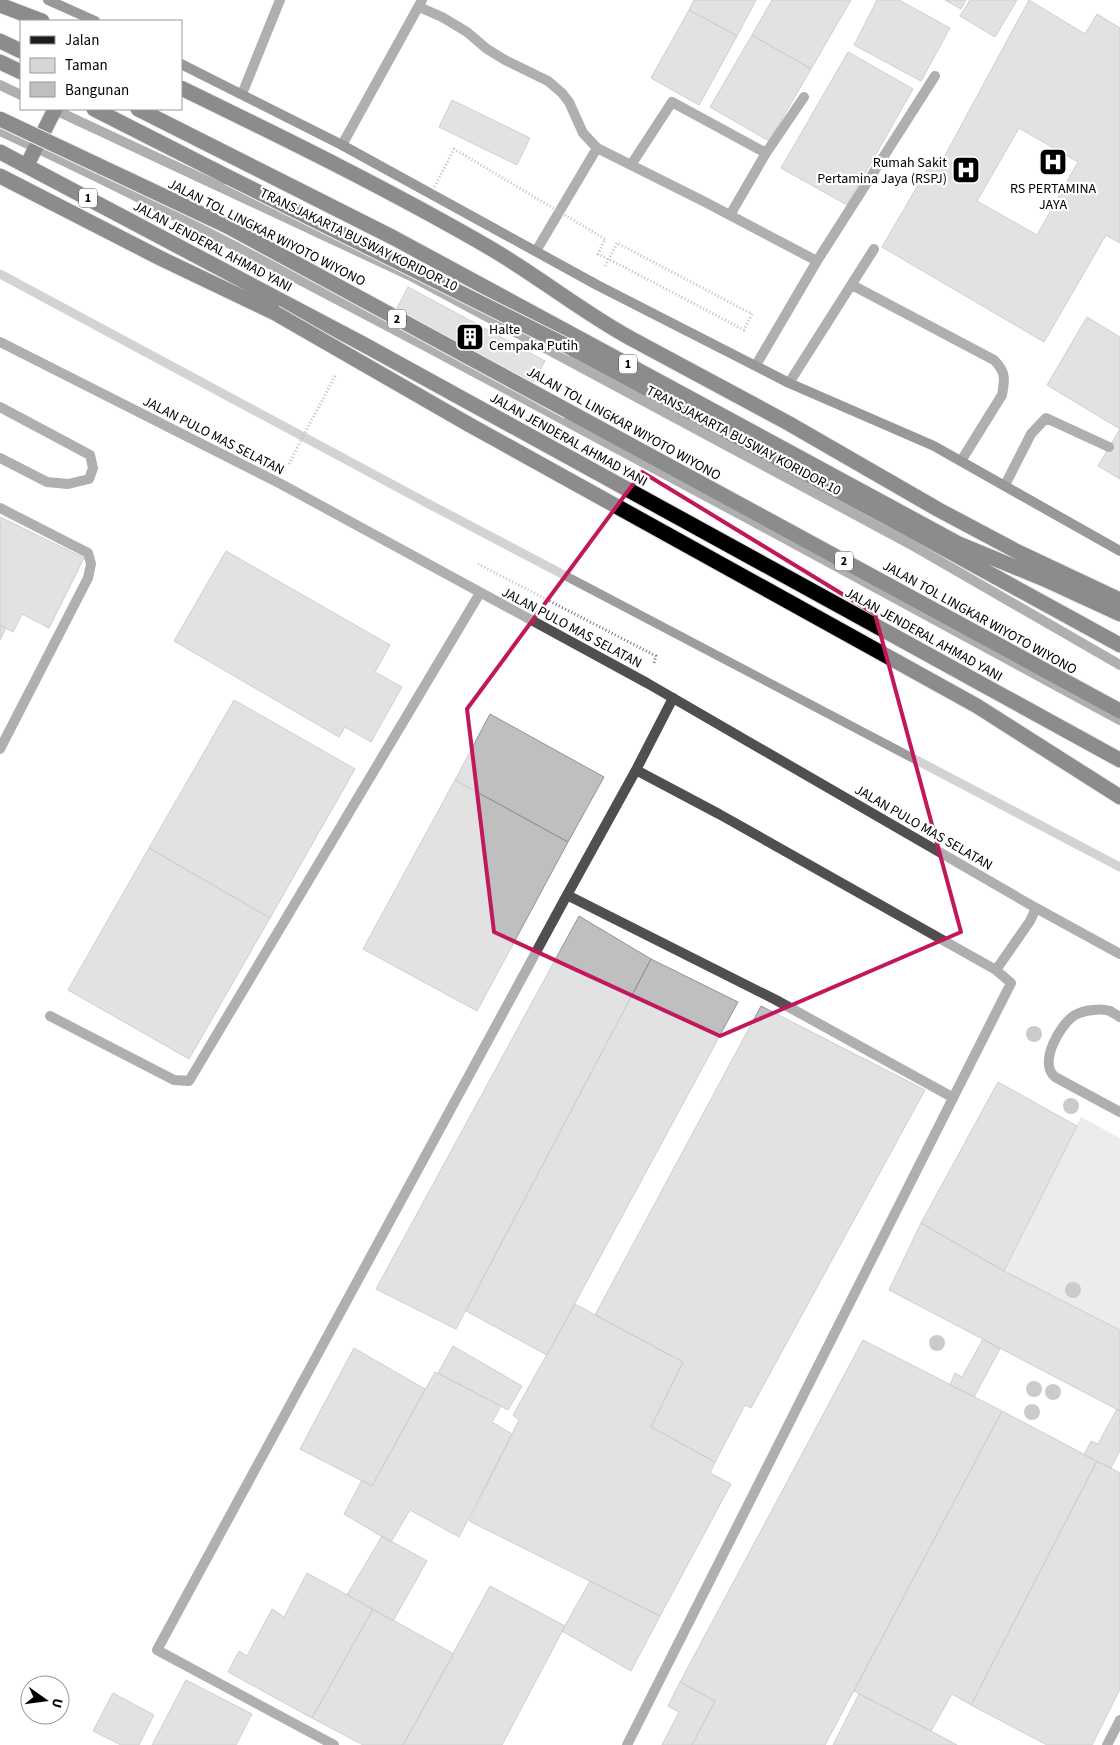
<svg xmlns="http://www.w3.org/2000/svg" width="1120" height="1745" font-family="'Source Sans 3',sans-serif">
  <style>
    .green { fill: #d6d6d6 }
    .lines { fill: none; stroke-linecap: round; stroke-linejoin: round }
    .stream { stroke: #9d9d9d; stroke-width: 9 }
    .building { fill: #bfbfbf; stroke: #939393; fill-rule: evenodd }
    .highway-casing { stroke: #dbdbdb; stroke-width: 17 }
    .path { stroke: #717171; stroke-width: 3; stroke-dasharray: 1 2.5; stroke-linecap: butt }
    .lane { stroke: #4f4f4f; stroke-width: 10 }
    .street { stroke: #4f4f4f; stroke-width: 10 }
    .secondary { stroke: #1c1c1c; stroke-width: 10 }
    .highway { stroke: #000; stroke-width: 15 }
    .highway-bridge-casing { stroke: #dbdbdb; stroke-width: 17; stroke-linecap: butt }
    .path-bridge { stroke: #717171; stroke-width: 3; stroke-dasharray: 1 2.5; stroke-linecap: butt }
    .highway-bridge { stroke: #000; stroke-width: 15 }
    .tree { fill: #8c8c8c }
    .marked { fill: none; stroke: #c2185b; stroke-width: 4; stroke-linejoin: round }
    .labels { text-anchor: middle; stroke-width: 4.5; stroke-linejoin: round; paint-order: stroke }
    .shield { fill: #fff; stroke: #4c4c4c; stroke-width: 1 }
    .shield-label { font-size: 12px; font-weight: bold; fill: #000 }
    .poi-label { font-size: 14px; fill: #000; stroke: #fff; text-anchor: end }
    .street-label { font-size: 14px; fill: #000; stroke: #fff }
  </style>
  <rect width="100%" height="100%" fill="#fff"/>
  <path class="green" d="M1081,1117L1120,1138V1330L1004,1271Z"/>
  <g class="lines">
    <path class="stream" d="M0,274L425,502L1120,867"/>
  </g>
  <path class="building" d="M694,0H756L737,36L689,10Z
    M772,0H851L811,69L752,35Z
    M877,0H899L950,28L921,81L854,45Z
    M945,0H966L961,9Z
    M970,0H1017L995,37L960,16Z
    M1029,0L1085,34L1097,14L1120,28V243L1106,235L1044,342L882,247L928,168L936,172ZM1019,128L1078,162L1037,235L977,201Z
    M689,10L737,36L699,105L651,78Z
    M752,35L811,69L769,141L710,107Z
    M848,52L913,89L847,205L781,168Z
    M452,100L530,138L517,165L439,127Z
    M408,287L545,361L531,386L394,314Z
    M1087,317L1120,337V429L1047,385Z
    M1120,429V479L1098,466Z
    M0,517L84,558L49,628L22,614L13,632L0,625Z
    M226,551L390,645L375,672L402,687L371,742L345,727L339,737L174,641Z
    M0,625L6,628L0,640Z
    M234,700L355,769L270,918L149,848Z
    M490,714L604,777L568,842L455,780Z
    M455,780L568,842L477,1011L363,949Z
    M149,848L270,918L189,1059L68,990Z
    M579,916L651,959L456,1329L376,1289Z
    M651,959L738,1002L547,1355L466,1311Z
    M761,1006L925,1090L751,1408L745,1405L715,1462L651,1427L683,1362L595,1315Z
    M998,1082L1077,1126L1004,1271L921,1223Z
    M921,1223L1004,1271L1120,1330V1411L889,1290Z
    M575,1304L683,1362L651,1427L715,1462L710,1473L731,1484L660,1616L469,1521L519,1420L513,1415Z
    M983,1339L1000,1349L974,1397L950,1385L955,1373L962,1377Z
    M863,1340L1002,1411L825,1745H692L715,1701L680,1682Z
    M453,1346L522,1386L508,1410L438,1373Z
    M354,1348L425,1389L372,1486L300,1449Z
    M435,1372L501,1406L492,1422L512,1434L459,1537L410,1510L391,1542L344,1514L362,1480L372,1486Z
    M1117,1409L1120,1411V1450L1111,1468L1084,1455L1091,1441L1098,1444Z
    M1002,1411L1097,1461L971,1705L952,1694L931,1731L854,1691Z
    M1097,1461L1120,1473V1689L1092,1745H1047L971,1705Z
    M382,1536L427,1561L393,1621L347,1595Z
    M307,1573L373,1609L312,1718L228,1672L239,1651L247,1656L272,1609L284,1617Z
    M590,1581L660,1616L631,1671L562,1631Z
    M490,1586L565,1626L502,1745H403Z
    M373,1609L454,1654L403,1745H363L312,1718Z
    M186,1680L252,1714L236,1745H152Z
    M680,1682L715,1701L692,1745H662L679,1712L668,1706Z
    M113,1693L154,1715L139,1745H121L93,1731Z
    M859,1694L931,1731L957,1745H833Z"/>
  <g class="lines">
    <defs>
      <path id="highway" d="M0,5L42,21
        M0,41L21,51
        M0,62L21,72
        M94,109L228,177
        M138,109L394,238L959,544L1044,579L1120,614
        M0,152L361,343L1120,760
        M27,165L55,109
        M0,176L160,258L275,313
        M630,338L788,423L939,510L1016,551L1120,600
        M573,349L892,520L1120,645
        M568,411L1120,711
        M468,424L977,706L1120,797"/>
    </defs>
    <use href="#highway" class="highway-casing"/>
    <path class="path" d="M605,266L617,243L752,314L744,330L624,267
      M289,464L297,448
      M478,564L656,656L654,663"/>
    <path class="lane" d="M419,7L442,17L467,32L487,49L505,60L548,81L562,93L569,102L583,133L597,148L705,202L817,261
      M0,85L21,95
      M242,94L280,0
      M53,109L413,277L910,544L1120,665
      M0,131C152,201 300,280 448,358C673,477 896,599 1120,720
      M766,153L804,97
      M631,165L672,102L766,153L730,215
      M536,251L597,148
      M852,285L994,360C1006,372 1005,379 1002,395L961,461
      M756,365L817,261L935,76
      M789,383L874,249
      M0,407L90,455L93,468L89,479L68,484L47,482L0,458
      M1005,485L1031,434L1046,418L1109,447
      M0,508L88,553L91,564L88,578L0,749
      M636,770L673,698
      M50,1016L174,1080L189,1081L480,593
      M1120,1017C1117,1015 1113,1013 1110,1011C1101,1008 1084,1010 1075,1015C1060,1024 1038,1063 1055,1077L1120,1112
      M952,1097L776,1000L567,895L636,770L719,814L996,970
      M334,1745L157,1650L567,895
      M627,1745L1011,983L996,970L1030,921L1036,908
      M1107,1745L1120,1720"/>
    <path class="street" d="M342,145L422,0
      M0,342L281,484L647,683L1036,908L1120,954"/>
    <path class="secondary" d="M48,0L95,21
      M181,64L342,145L597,285L789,383L934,446L1120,551"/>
    <use href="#highway" class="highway"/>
    <defs>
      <path id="highway-bridge" d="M181,88C286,139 390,190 490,248C538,276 581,311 630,338
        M0,119L227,226L568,411
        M228,177L573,349
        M275,313L468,424"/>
    </defs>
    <use href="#highway-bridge" class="highway-bridge-casing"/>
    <path class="path-bridge" d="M433,190L454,149L605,239L598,254L624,267
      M297,448L336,374"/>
    <use href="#highway-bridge" class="highway-bridge"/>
  </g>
  <g class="tree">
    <circle cx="1034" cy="1034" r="8"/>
    <circle cx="1071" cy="1106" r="8"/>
    <circle cx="1073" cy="1290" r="8"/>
    <circle cx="937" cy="1343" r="8"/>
    <circle cx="1034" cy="1389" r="8"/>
    <circle cx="1053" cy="1392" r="8"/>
    <circle cx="1032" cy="1412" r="8"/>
  </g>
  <path d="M0 0H1120V1745H0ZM642,472L875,614L961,932L720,1036L494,932L467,709Z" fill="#fff" fill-opacity=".55" fill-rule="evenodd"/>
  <path class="marked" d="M642,472L875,614L961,932L720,1036L494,932L467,709Z"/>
  <defs>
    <symbol id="hospital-square" viewBox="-11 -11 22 22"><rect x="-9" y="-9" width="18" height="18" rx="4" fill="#000" stroke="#fff"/><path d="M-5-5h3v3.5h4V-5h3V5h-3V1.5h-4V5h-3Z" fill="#fff"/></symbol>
    <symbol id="building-square" viewBox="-11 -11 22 22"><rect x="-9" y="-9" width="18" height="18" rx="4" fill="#000" stroke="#fff"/><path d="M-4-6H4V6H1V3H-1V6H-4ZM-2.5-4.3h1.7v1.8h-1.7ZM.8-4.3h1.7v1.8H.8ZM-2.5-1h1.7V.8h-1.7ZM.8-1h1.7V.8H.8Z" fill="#fff"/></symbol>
  </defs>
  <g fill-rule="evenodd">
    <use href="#hospital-square" x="1037" y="146" width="32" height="32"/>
    <use href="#hospital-square" x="950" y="154" width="32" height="32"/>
    <use href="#building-square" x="454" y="321" width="32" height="32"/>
  </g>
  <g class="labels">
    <g class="shield">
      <rect x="79" y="188.5" width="18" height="19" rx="4"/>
      <rect x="388" y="309.5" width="18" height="19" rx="4"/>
      <rect x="619" y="354.5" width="18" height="19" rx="4"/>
      <rect x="835" y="551.5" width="18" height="19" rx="4"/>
    </g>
    <g class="shield-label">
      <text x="88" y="202">1</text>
      <text x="397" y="323">2</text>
      <text x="628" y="368">1</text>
      <text x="844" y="565">2</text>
    </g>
    <g class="poi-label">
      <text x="947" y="167">Rumah Sakit<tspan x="947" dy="16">Pertamina Jaya (RSPJ)</tspan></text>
      <text x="1053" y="193" text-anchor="middle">RS PERTAMINA<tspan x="1053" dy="16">JAYA</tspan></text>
      <text x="489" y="334" text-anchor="start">Halte<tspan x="489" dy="16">Cempaka Putih</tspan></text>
    </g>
    <g class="street-label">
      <text transform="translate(267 232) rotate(27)" y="5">JALAN TOL LINGKAR WIYOTO WIYONO</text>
      <text transform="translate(359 239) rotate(26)" y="5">TRANSJAKARTA BUSWAY KORIDOR 10</text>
      <text transform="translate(213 246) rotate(28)" y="5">JALAN JENDERAL AHMAD YANI</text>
      <text transform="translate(624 423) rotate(29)" y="5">JALAN TOL LINGKAR WIYOTO WIYONO</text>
      <text transform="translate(214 435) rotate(27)" y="5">JALAN PULO MAS SELATAN</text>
      <text transform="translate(569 439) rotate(29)" y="5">JALAN JENDERAL AHMAD YANI</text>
      <text transform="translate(744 440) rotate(28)" y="5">TRANSJAKARTA BUSWAY KORIDOR 10</text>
      <text transform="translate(980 617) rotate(29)" y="5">JALAN TOL LINGKAR WIYOTO WIYONO</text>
      <text transform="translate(572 627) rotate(28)" y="5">JALAN PULO MAS SELATAN</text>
      <text transform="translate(924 634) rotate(29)" y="5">JALAN JENDERAL AHMAD YANI</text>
      <text transform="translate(924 827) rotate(30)" y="5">JALAN PULO MAS SELATAN</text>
    </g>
  </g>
  <rect x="20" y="20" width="162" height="90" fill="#ffffff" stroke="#999999"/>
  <rect x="30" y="36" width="25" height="8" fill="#1c1c1c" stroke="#999999"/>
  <text x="65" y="45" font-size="15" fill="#000000">Jalan</text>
  <rect x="30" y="58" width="25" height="15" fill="#d6d6d6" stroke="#999999"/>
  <text x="65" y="70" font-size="15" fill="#000000">Taman</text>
  <rect x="30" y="82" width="25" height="15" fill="#bfbfbf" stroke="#999999"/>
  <text x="65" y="95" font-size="15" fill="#000000">Bangunan</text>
  <g transform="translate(45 1700) rotate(104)"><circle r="24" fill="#ffffff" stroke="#999999"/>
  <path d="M0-4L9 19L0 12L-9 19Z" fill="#000000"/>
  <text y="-8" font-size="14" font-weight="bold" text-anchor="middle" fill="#000000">U</text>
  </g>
</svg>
